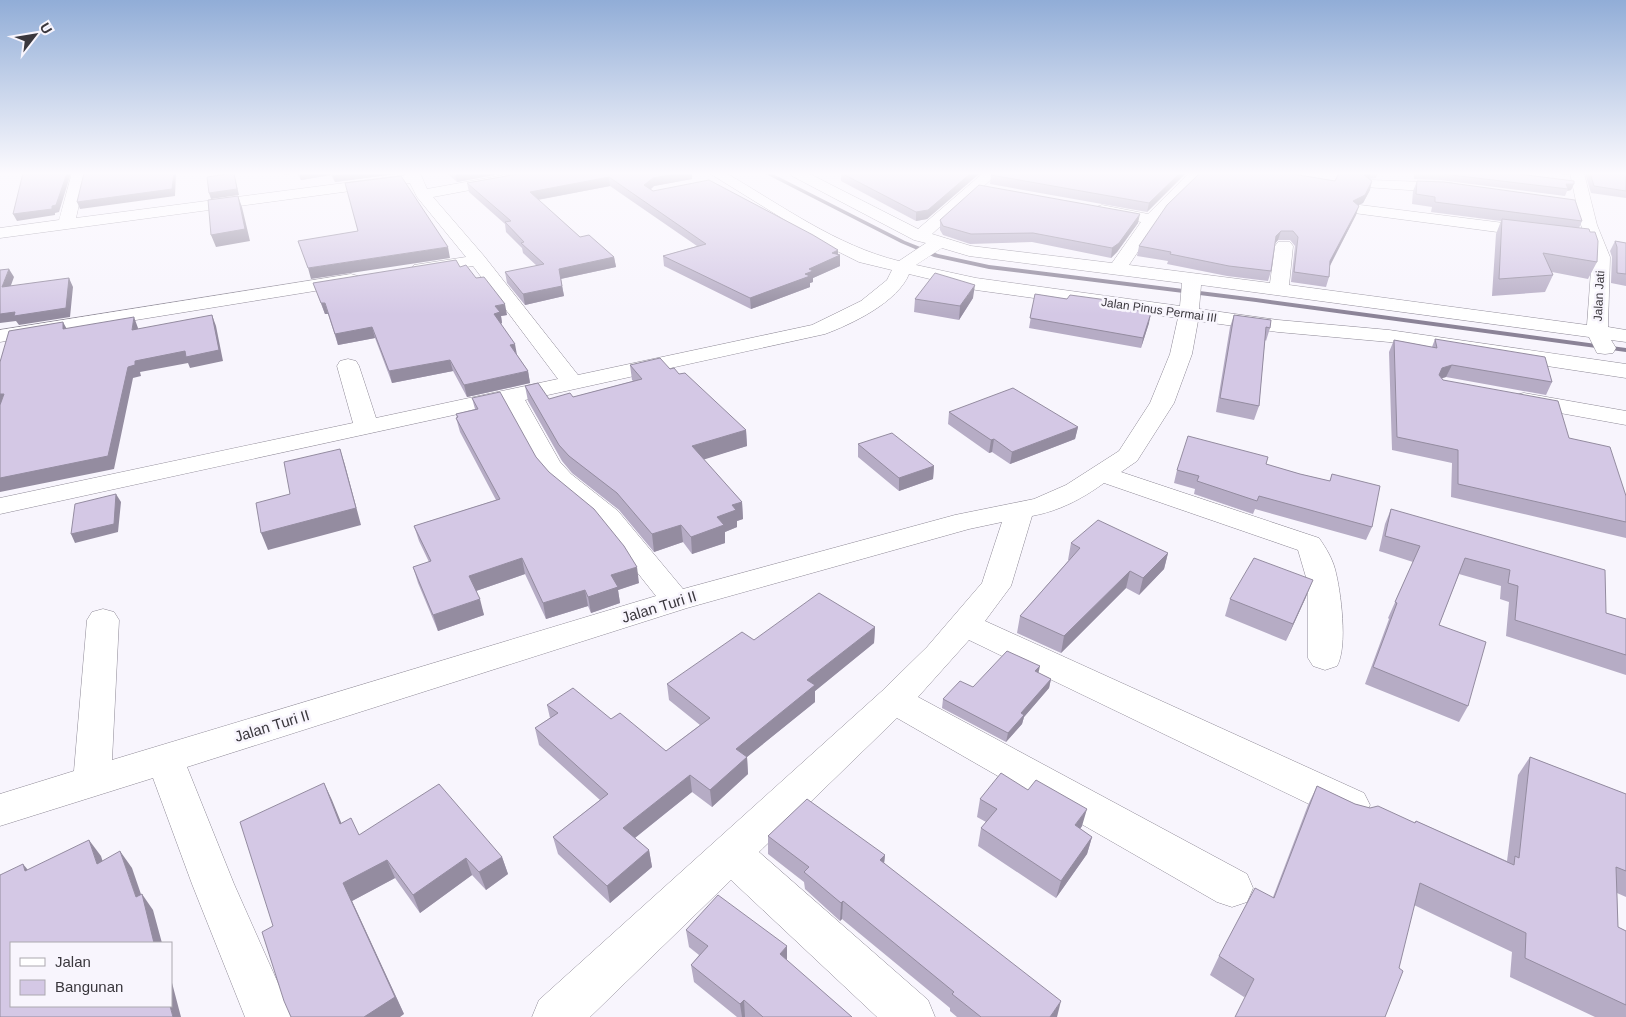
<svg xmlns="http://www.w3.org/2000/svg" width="1626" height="1017" font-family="Helvetica,sans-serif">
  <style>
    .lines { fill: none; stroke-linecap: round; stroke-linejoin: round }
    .stream { fill: #8b8397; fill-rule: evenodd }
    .minor-casing { stroke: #8e8996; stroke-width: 1 }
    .minor { fill: #fff; fill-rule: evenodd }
    .wall { fill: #b6acc5 }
    .shaded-wall { fill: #948ca0 }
    .building { fill: #d4c8e5; stroke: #948ca0 }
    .labels { text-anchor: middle; stroke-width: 5; stroke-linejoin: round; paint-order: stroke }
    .far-street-label { font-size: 12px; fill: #3a373d; stroke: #f8f5fd }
    .street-label { font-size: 15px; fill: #3a373d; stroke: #f8f5fd }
  </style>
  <rect width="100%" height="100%" fill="#f8f5fd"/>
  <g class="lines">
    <path class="stream" d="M764,173H771L905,241L938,254L989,265L1256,298L1626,348V352L1256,302L989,269L934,257L901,243Z"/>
    <defs>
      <path id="minor" d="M72,173H86L76,218L406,175V173H420L427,189L515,173H546L539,177L433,197L484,256L578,375L812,325L861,301L887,280L892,270L859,262L827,246L709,173H726C781,205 837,246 899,261L926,243L914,240L792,176L790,173H808L918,229L983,173H998L932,234L971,246L1112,263L1141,222L1096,213L1094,210L1096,207L1102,205L1148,214L1189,173H1204L1164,213L1129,265L1270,283L1275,246L1278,242H1290L1293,246L1289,285L1587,325L1592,257L1581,225L1570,173H1584L1597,225L1610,257L1608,327L1626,330V342L1611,340L1616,348L1613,353L1605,354L1597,353L1589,337L1201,285L1199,309L1278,320L1389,330L1626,364V378L1389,342L1278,332L1198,321L1192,354L1174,403L1137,461L1121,472L1319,538C1326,548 1332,558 1335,569C1341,591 1348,647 1337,666L1325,670L1313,666L1308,658V584L1298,550L1104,483C1082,499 1059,511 1032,516L1011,586L985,621L1364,793L1370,805L1364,817L1350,821L1336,817L969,640L918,697L1247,874L1253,888L1247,902L1232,907L1217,902L897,718L759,852L928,1000L935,1017H877L731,880L590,1017H532L539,1000L882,691L927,647L982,583L1002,522L969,529L687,608L187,767L234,884L293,1017H245L192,884L153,778L0,826V794L74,771L87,620L92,612L103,609L114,612L119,620L112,760L656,596L598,523L553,486L540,471L504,404L0,514V498L353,423L337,366L340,361L348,359L356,361L359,366L376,418L558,379L473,266L420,274L414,273L411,269L414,265L466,257L417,197L410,183L0,238V228L59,220ZM942,248L969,256L1182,283L1180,306L976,278L916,265ZM909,274L976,290L1178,318L1170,354L1150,403L1119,451L1066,485L1034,499L955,515L683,589L618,511L571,474L560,462L525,400L825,334C852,324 898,302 909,274Z
        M1370,180L1452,183L1460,188L1452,193L1365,187L1363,184Z
        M1360,205L1535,227L1541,228L1543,232L1541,236L1535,237L1354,213L1352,210L1354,207Z
        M351,274L358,276L360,280L358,284L0,342V330Z
        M1524,393L1626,411V425L1516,405L1512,400L1516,395Z"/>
    </defs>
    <use href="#minor" class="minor-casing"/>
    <use href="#minor" class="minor"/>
  </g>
  <path class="wall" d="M297,173H396V174L335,182L331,175L301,180Z
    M447,173H505L457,182Z
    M523,173L692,179L654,186L651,189L653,191L840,255V266L813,278V282L810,283V287L751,309L664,266L663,256L697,246L610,186L538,200L580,237L614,257L616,267L561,279L564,296L525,305L507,283L505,272L537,266L523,253L522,248L506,232L505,224L469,192L467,183Z
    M841,173H980L927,219L916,221L841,181Z
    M1186,173L1147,212L990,184L991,175Z
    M1339,173H1378L1376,178L1369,179L1370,190L1363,203L1358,205L1356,215L1330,266L1329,277L1326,287L1291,282L1295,246L1290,240H1278L1275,243L1271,271L1268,281L1227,276L1167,264L1168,261L1137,256L1139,246L1335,181Z
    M1414,173H1511L1574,181L1571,190L1567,191L1565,196L1440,180L1414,179Z
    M1554,173H1569V175Z
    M1585,173H1626V198L1591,193Z
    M1417,181L1582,221L1579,228L1597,262L1588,279L1552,272L1553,275L1545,292L1492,296L1496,234L1501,221L1431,212L1432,207L1412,204L1413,191Z
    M940,220L1138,223L1117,252L1111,258L1032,242L970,244L943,235L940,230Z
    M1615,241L1626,243V290V286L1611,283L1612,257L1610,251Z
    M460,267L476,278L507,315L501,316L502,323L501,324L517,355L528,371L530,383L467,397L453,371L392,383L375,338L338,345L328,314H325L313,283Z
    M1035,294L1067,299L1107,300L1106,306L1149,323L1141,348L1029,328Z
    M973,298L959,320L914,312L915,299Z
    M1234,315L1270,328L1266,341L1265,340L1259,406L1254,420L1216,412L1230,327Z
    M1435,339L1552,382L1546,395L1446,377L1442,378L1443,380L1569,438L1626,496V538L1451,497L1452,463L1392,450L1389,352L1394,340L1432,347Z
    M630,365L670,369L679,374L746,430L747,446L703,459L742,502L743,519L737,521V527L725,532V543L692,554L683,542L654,552L619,510L572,473L562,461L528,401L525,386L549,399L573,397L633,381L632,380Z
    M472,398L536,457L639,583L618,590L620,603L591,613L588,606L546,619L525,574L476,591L484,615L438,631L418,583L413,567L429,562L419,541L414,526L496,500L460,432L456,418H457L456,414L475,409Z
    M949,412L1078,427L1075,439L1010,464L992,452L989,453L948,424Z
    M858,444L934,466L933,479L899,491L858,457Z
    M1266,464L1300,474L1330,481L1332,474L1372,527L1366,540L1255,509L1253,514L1194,494L1195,489L1174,483L1177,470Z
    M1391,509L1606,613L1626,619V675L1506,636L1509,602L1500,599L1501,586L1459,574L1439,625L1468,706L1459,722L1365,684L1389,619L1388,618L1413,562L1379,551L1385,524Z
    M1071,543L1168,553L1164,569L1139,595L1126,588L1061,653L1017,633L1020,616L1069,560H1068Z
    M1306,597L1286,641L1225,616L1230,599Z
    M875,627L874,643L815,691V702L747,757L748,774L712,807L692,792L635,838L649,850L652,867L610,903L558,854L553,837L600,800L539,745L535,728L550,718L547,705L666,751L700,725L669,700L667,684L754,640Z
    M1039,673L1051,679L1049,688L1024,717L1022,724L1006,742L942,708L943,699L973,687Z
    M1530,757L1626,794V897L1617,893L1618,927L1626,931V1017H1595L1510,977L1512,952L1414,905L1244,997L1210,975L1219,956L1273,897L1308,805L1317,786L1355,804L1415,823L1416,821L1507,861L1518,775Z
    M324,783L341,823L359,835L502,857L508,874L486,890L472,875L420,913L395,878L352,901L404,1014L273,926Z
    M980,799L1082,826L1080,829L1092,837L1087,854L1056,898L978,846L981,828L986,822L977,817Z
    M768,836L885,855L884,863L1057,1017H957L950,1011V1008L842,919L840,921L805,889L804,882L768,854Z
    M686,930L787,946V961L852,1017H737L694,982L691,965L699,955L689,947Z"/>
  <path class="shaded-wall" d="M67,173H71L59,212L55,213V215L17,221L13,214L52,206Z
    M174,173H176L175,196L80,209L77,202Z
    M234,173L239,195L211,199L209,193Z
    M284,173H297L284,175Z
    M299,173H331V175L301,180Z
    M354,173H396V174L335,182L333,176Z
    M455,173H505L457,182Z
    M678,173H692V179L654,186L645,194L644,185L653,178Z
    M971,173H980L927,219L916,221V212Z
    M1180,173H1186L1147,212L1149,203Z
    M1367,173H1371L1369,178L1361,183L1364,175Z
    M609,177L610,186L531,201L530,192Z
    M1372,181L1370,190L1363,203L1350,209L1353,201Z
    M1566,184H1574L1571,190L1567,191L1568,189Z
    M238,196L242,207L250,241L216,247L211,235Z
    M1359,206L1356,215L1327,271L1330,261Z
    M1140,214L1138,223L1117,252L1111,258L1112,248Z
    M1281,231L1278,240L1274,245L1276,236Z
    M448,247L450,258L311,279L308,268Z
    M838,250V256L840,255V266L813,278V282L810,283V287L751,309L750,298L805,274L809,269L832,253Z
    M614,257L616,267L560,279L559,269Z
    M9,269L14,277L7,296L2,287Z
    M69,278L73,287L70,317L19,325L16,321L0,323V314Z
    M975,285L973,298L959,320L960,306Z
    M562,286L564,296L525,305L523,294Z
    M321,303H325L328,314H325Z
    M505,304L507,315L501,316L502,323L497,325L494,314L495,306Z
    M1151,313L1149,323L1141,348L1143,338Z
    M212,315L216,326L223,361L190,368L188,363L140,372L141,376L133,378L114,469L0,492V478L128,367L135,361Z
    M134,317L138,328L137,341L132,330Z
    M63,322L69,333L63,329Z
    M372,327L375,338L338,345L335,334Z
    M515,344L517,355L510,345Z
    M450,360L453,371L392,383L389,371Z
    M1452,365L1446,377L1436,380L1442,368Z
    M528,371L530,383L467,397L464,385Z
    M0,394H4L0,407Z
    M1078,427L1075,439L1010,464L1012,452Z
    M746,430L747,446L693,463L692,446Z
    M994,439L992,452L989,453L991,440Z
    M340,449L345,465L361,525L268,550L261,533Z
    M934,466L933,479L899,491V478Z
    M116,494L121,502L118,532L75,543L71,534Z
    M742,502L743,519L737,521V527L725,532V543L692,554L691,537L732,505Z
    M681,525L683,542L654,552L652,534Z
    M1168,553L1164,569L1139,595L1143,578Z
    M522,558L525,574L473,592L469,576Z
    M637,567L639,583L618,590L620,603L591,613L588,597L611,575Z
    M1130,571L1126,588L1061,653L1064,636Z
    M1313,580L1306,597L1286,641L1293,624Z
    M585,590L588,606L546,619L543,603Z
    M480,599L484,615L438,631L433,615Z
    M875,627L874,643L815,691V702L747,757L748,774L712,807L710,790L736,749L807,680Z
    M1040,666L1038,675L1035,671Z
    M1051,679L1049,688L1024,717L1022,724L1006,742L1008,733L1021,713Z
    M690,775L692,792L626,845L623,828Z
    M324,783L332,800L349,842L340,824Z
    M1087,809L1082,826L1070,843L1075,825Z
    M1092,837L1087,854L1056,898L1061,881Z
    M89,840L101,856L109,881L97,864Z
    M649,850L652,867L610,903L607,886Z
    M120,851L132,868L143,900L142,894L153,910L162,943H154L136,897Z
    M885,855L883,873L880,860Z
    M502,857L508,874L486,890L479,872Z
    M466,858L472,875L420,913L413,895Z
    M387,860L395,878L352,901L404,1014L400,1017H364L343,883Z
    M23,864L37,881L25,871Z
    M843,901L842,919L840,921L841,903Z
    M787,946V964L780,954Z
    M171,979L181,1017H173L170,1006H171Z
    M744,1000L745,1017H742L740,1004Z
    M1061,1001L1057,1017H1050Z"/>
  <path class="building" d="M23,173H67L56,205L52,206V209L13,214Z
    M84,173H174L172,189L77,202Z
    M234,173L237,189L209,193L207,177Z
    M332,173H354L333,176Z
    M523,173H678L653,178L644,185L653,191L709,180L813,235L838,250L832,253L840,255L809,269L813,271L805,274L810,276L750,298L663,256L706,244L609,177L530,192L580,237L589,235L614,257L559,269L562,286L523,294L505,272L544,264L521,243L524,242L505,222L511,221L467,183Z
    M841,173H971L928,210L916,212Z
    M993,173H1180L1149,203L991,175Z
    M1200,173H1287L1335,181L1339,173H1367L1364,175L1372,181L1365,195L1353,201L1359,206L1330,261L1329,277L1294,272L1298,237L1293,231H1281L1276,236L1271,271L1229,266L1170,254L1171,252L1139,246L1167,205Z
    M1420,173H1511L1574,181V184H1566L1568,189L1443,174Z
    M1590,173H1626V191L1594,186Z
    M401,176L448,247L308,268L298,241L358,231L345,183Z
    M1417,181L1444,182L1575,200L1582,221L1435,202V197L1416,194Z
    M979,185L1140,214L1119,243L1112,248L1033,233L971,234L943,226L940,220Z
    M238,196L245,229L211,235L208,200Z
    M1502,219L1589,229L1590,232H1595L1598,241L1597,262L1543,253L1553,275L1499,279Z
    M1615,241L1626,243V274L1617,273V247Z
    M456,260L460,267L466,265L476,278L484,277L505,304L495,306L500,312L494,314L515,344L510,345L528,371L464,385L450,360L389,371L372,327L335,334L325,303H321L313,283Z
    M9,269L2,287L69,278L66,308L14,316L15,312L0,314V270Z
    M935,273L975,285L960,306L915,299Z
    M1035,294L1067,299L1070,295L1107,300L1105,305L1151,313L1143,338L1030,318Z
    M212,315L219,350L186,357L185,351L135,361V365L128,367L108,456L0,478V405L4,394H0V362L9,331L63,322V329L134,317L132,330Z
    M1234,315L1271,320L1270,328L1266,327L1259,406L1220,398Z
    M1435,339L1545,357L1552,382L1452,365L1442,368L1439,375L1443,380L1558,401L1569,438L1610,447L1626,496V522L1458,484V450L1397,437L1394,340L1437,348Z
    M660,358L670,369L674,368L679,374L685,373L746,430L692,446L742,502L732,505L736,510L717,517L724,525L691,537L681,525L652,534L617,493L569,456L559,445L525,386L538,383L549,399L570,393L573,397L642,379L630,365Z
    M1013,388L1078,427L1012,452L994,439L991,440L949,412Z
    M500,392L536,457L549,472L594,509L624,546L637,567L611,575L618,587L588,597L585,590L543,603L522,558L469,576L480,599L433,615L413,567L431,561L414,526L500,499L456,418L458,417L456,414L478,409L472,398Z
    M892,433L934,466L899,478L858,444Z
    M1188,436L1268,457L1266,464L1300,474L1330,481L1332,474L1380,486L1372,527L1259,496L1257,501L1197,481L1199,476L1177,470Z
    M340,449L356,508L261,533L256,503L290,494L284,462Z
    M116,494L114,524L71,534L75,504Z
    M1391,509L1605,570L1606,613L1626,619V655L1515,620L1518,586L1508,583L1510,570L1465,558L1439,625L1486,642L1468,706L1373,667L1397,603L1395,602L1420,546L1385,536Z
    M1098,520L1168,553L1143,578L1130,571L1064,636L1020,616L1080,548L1071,543Z
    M1254,558L1313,580L1293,624L1230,599Z
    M819,593L875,627L807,680L815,685L736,749L747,757L710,790L690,775L623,828L649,850L607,886L553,837L608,794L535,728L558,713L547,705L573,688L611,719L620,713L666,751L710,718L667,684L742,632L754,640Z
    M1007,651L1040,666L1035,671L1051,679L1021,713L1024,715L1008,733L943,699L960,681L973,687Z
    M1530,757L1626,794V871L1616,867L1618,927L1626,931V1005L1525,958L1526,933L1420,883L1399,968L1403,971L1385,1017H1235L1254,979L1219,956L1255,888L1274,898L1317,786L1355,804L1370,808L1378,806L1415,823L1416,821L1514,865L1515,856L1519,858Z
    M1001,773L1028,790L1036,780L1087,809L1075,825L1092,837L1061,881L981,828L997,809L980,799Z
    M324,783L340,824L351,818L359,835L439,784L502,857L479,872L466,858L413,895L387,860L343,883L395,997L364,1017H291L284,1001L262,932L273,926L240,822Z
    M807,799L885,855L880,860L1061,1001L1050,1017H981L952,994L954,992L843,901L841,903L804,872L809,867L768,836Z
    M89,840L97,864L120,851L136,897L142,894L154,943H11V1006H170L173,1017H0V875L23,864L25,871Z
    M718,895L787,946L780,954L852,1017H763L744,1000L740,1004L691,965L708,946L686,930Z"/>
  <linearGradient id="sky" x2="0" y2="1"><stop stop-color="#91add7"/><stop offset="0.55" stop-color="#fcfafe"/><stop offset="1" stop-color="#fcfafe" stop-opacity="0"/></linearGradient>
  <rect width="1626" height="315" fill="url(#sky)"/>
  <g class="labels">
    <g class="far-street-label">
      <text transform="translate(1599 296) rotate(-87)" y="4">Jalan Jati</text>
      <text transform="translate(1159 310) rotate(8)" y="4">Jalan Pinus Permai III</text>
    </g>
    <g class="street-label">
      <text transform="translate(659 607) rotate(-17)" y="5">Jalan Turi II</text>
      <text transform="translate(272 726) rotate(-17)" y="5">Jalan Turi II</text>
    </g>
  </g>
  <rect x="10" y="942" width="162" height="65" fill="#f8f5fd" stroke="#aca9b0"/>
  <rect x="20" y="958" width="25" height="8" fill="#ffffff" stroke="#aca9b0"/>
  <text x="55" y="967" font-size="15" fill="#3a373d">Jalan</text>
  <rect x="20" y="980" width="25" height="15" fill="#d4c8e5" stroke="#aca9b0"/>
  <text x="55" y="992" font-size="15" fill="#3a373d">Bangunan</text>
  <g transform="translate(35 35) rotate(59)" stroke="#f8f5fd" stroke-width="4" paint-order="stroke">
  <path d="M0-4L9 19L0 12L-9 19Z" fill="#3a373d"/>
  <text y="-8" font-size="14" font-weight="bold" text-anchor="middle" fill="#3a373d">U</text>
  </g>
</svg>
